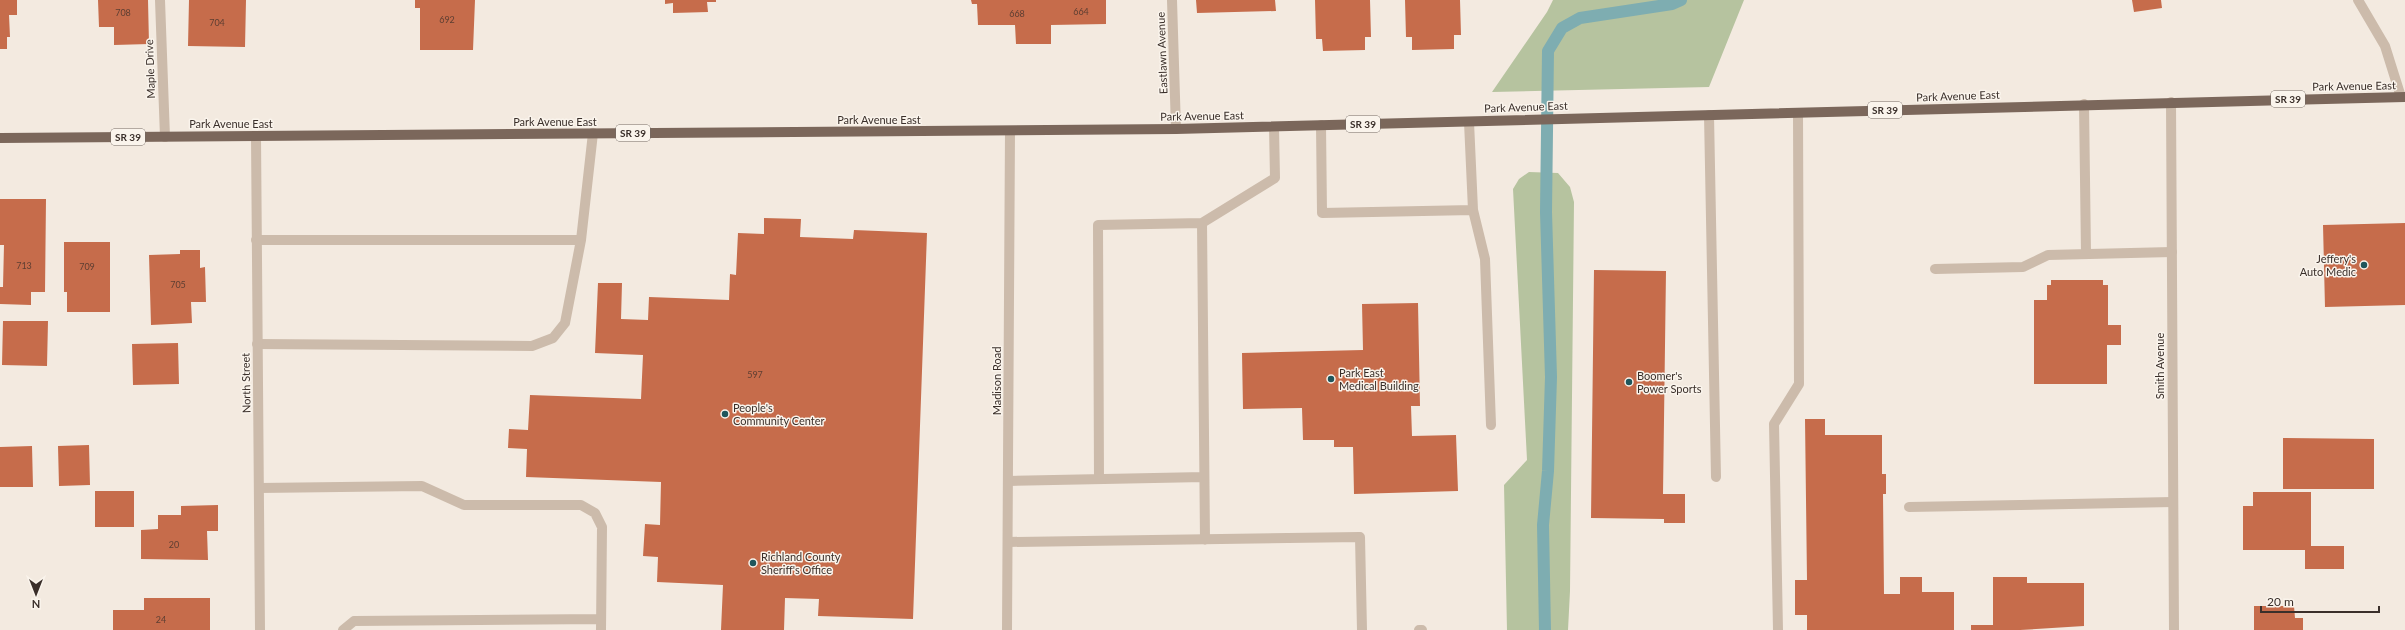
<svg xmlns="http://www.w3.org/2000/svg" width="2405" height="630" font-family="Lato,sans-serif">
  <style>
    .green { fill: #b6c39f }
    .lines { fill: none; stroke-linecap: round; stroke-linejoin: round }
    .stream { stroke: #7eadb1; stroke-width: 12 }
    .building { fill: #c66c4b }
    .service { stroke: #ccbbab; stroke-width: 10 }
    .minor { stroke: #ccbbab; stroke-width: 10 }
    .tertiary { stroke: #ccbbab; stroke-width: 10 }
    .primary { stroke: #7b675b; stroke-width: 10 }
    .poi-dot { fill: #1f565c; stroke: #faf4ec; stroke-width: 1.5 }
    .labels { text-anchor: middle; stroke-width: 3; stroke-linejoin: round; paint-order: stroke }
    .number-label { font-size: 9px; fill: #5d3e32 }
    .shield { fill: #faf4ec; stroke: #746a64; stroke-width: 1 }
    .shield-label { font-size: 10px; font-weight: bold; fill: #3a2f2a }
    .street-label { font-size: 11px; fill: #3a2f2a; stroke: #faf4ec }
    .poi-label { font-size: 11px; fill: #3a2f2a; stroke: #faf4ec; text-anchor: start }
  </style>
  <rect width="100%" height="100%" fill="#f3eae0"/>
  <path class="green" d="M1553,0H1744L1709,87L1492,92L1547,12Z
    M1529,172L1558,173L1570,187L1574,202L1570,591L1568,630H1507L1504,485L1527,460L1513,189L1519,179Z"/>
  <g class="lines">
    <path class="stream" d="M1545,630L1543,525L1548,471L1551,377L1546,212L1548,51L1562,28L1580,18L1672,4L1681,0"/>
  </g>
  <path class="building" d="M0,0H17V15H9L10,37H7V49H0Z
    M98,0H148L149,44L114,45V27H99Z
    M189,0H246L245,47L188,46Z
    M415,0H475L473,50H420V8H415Z
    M665,0H716V2H707L708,12L673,13V3L665,4Z
    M971,0H1106V24L1051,25V44H1016L1015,25H978L977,4H972Z
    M1196,0H1275L1276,11L1197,13Z
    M1315,0H1370L1371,37H1365V50L1323,51L1322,39H1316Z
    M1405,0H1460L1461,35H1454V49L1412,50V37H1406Z
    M2132,0H2161L2162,8L2134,12Z
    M0,199H46L45,292H31V305L0,304V287H3L4,245H0Z
    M764,218L801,219L800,237L853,239L854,230L927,233L913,619L818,616L819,599L785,598L784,630H721L723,585L657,582L658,557L643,556L645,524L660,525L661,482L526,477L527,449L508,448L509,429L528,430L530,395L641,399L643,355L595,353L598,283H622L621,319L648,320L649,297L729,300L730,274L736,275L738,233L764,234Z
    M2405,223V305L2325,307L2323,225Z
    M64,242H110V312H67V292H64Z
    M180,250H200V268L205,267L206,302H191L192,323L151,325L149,255L180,254Z
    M1594,270L1666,271L1663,494H1685V523H1664V519L1591,518Z
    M2051,280H2103V285H2108V325H2121V345H2107V384H2034V300H2047V285H2051Z
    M1418,303L1420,406H1411L1412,436L1456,435L1458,491L1354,494L1353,447H1334V440H1303L1302,408L1243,409L1242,353L1363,350L1362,304Z
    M3,321H48L47,366L2,365Z
    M178,343L179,384L133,385L132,344Z
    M1805,419H1825V435H1882V474H1886V494H1883L1884,594H1900V577H1922V592H1954V630H1807V615H1795V580H1807Z
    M2283,438L2374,439V489H2283Z
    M89,445L90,485L59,486L58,446Z
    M32,446L33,487H0V447Z
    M95,491H134V527H95Z
    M2253,492H2311V546H2344V569H2305V550H2243V506H2253Z
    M218,505V531H207L208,560L141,559V530L158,529V515H181V506Z
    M1993,577H2027V583H2084V626L2020,630H1971V625H1993Z
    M144,598H210V630H113V610H144Z
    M2254,606H2294L2295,618H2303V630H2254Z"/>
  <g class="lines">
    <path class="service" d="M2084,104L2086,254
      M1709,115L1716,477
      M1469,122L1473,210L1485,259L1491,425
      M1321,125L1322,213L1473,210
      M1202,223L1275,178L1274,127
      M256,240H581
      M1935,269L2023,267L2048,255L2172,252
      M257,344L532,346L553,338L565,323L581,240L593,133
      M1099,479L1098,225L1202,223L1205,540
      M1009,481L1204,477
      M259,488L422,486L464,505H581L595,513L602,527L601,630
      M1909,507L2173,502
      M1008,542L1360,537L1362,630
      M343,630L354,621L601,619
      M1419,630H1422
      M1778,630L1774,424L1799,384L1798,113"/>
    <path class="minor" d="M160,0L165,137
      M1172,0L1176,129
      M2358,0L2385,46L2401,97
      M256,136L260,630"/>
    <path class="tertiary" d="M2171,102L2174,630
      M1007,630L1010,131"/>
    <path class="primary" d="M0,138L1176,129L2405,97"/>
  </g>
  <g class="poi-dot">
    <circle cx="2364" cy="265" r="4"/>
    <circle cx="1331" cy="379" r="4"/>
    <circle cx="1629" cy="382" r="4"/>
    <circle cx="725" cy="414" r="4"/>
    <circle cx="753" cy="563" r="4"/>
  </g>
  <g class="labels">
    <g class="number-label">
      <text x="1081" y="15">664</text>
      <text x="123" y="16">708</text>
      <text x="1017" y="17">668</text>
      <text x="447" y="23">692</text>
      <text x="217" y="26">704</text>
      <text x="24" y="269">713</text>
      <text x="87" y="270">709</text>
      <text x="178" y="288">705</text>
      <text x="755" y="378">597</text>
      <text x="174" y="548">20</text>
      <text x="161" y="623">24</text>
    </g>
    <g class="shield">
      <rect x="2271" y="91" width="34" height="16" rx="3"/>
      <rect x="1868" y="102" width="34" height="16" rx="3"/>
      <rect x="1346" y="116" width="34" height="16" rx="3"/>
      <rect x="616" y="125" width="34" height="16" rx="3"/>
      <rect x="111" y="129" width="34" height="16" rx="3"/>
    </g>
    <g class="shield-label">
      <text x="2288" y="103">SR 39</text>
      <text x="1885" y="114">SR 39</text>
      <text x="1363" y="128">SR 39</text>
      <text x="633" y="137">SR 39</text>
      <text x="128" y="141">SR 39</text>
    </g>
    <g class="street-label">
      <text transform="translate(1162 53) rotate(-92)" y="4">Eastlawn Avenue</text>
      <text transform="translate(150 69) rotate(-92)" y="4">Maple Drive</text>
      <text transform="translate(2354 86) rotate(-1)" y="4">Park Avenue East</text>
      <text transform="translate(1958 96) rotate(-2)" y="4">Park Avenue East</text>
      <text transform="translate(1526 107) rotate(-2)" y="4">Park Avenue East</text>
      <text transform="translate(1202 116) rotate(-1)" y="4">Park Avenue East</text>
      <text x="879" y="124">Park Avenue East</text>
      <text x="555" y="126">Park Avenue East</text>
      <text x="231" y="128">Park Avenue East</text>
      <text transform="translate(2160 366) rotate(-90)" y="4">Smith Avenue</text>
      <text transform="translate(997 381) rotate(-90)" y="4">Madison Road</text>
      <text transform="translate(246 383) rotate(-91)" y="4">North Street</text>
    </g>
    <g class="poi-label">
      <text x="2356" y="263" text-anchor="end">Jeffery's<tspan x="2356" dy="13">Auto Medic</tspan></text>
      <text x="1339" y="377">Park East<tspan x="1339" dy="13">Medical Building</tspan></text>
      <text x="1637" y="380">Boomer's<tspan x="1637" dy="13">Power Sports</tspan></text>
      <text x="733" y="412">People's<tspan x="733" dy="13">Community Center</tspan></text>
      <text x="761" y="561">Richland County<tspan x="761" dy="13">Sheriff's Office</tspan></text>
    </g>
  </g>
  <g transform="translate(36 594) rotate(180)" stroke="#faf4ec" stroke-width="3" paint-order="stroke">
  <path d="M0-3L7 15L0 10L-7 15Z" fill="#3a2f2a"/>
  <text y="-6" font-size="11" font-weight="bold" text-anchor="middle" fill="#3a2f2a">N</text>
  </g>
  <path d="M2261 606v6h118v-6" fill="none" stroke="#3a2f2a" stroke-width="2"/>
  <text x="2267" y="606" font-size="12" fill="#3a2f2a" stroke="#faf4ec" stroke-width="3" paint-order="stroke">20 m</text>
</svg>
